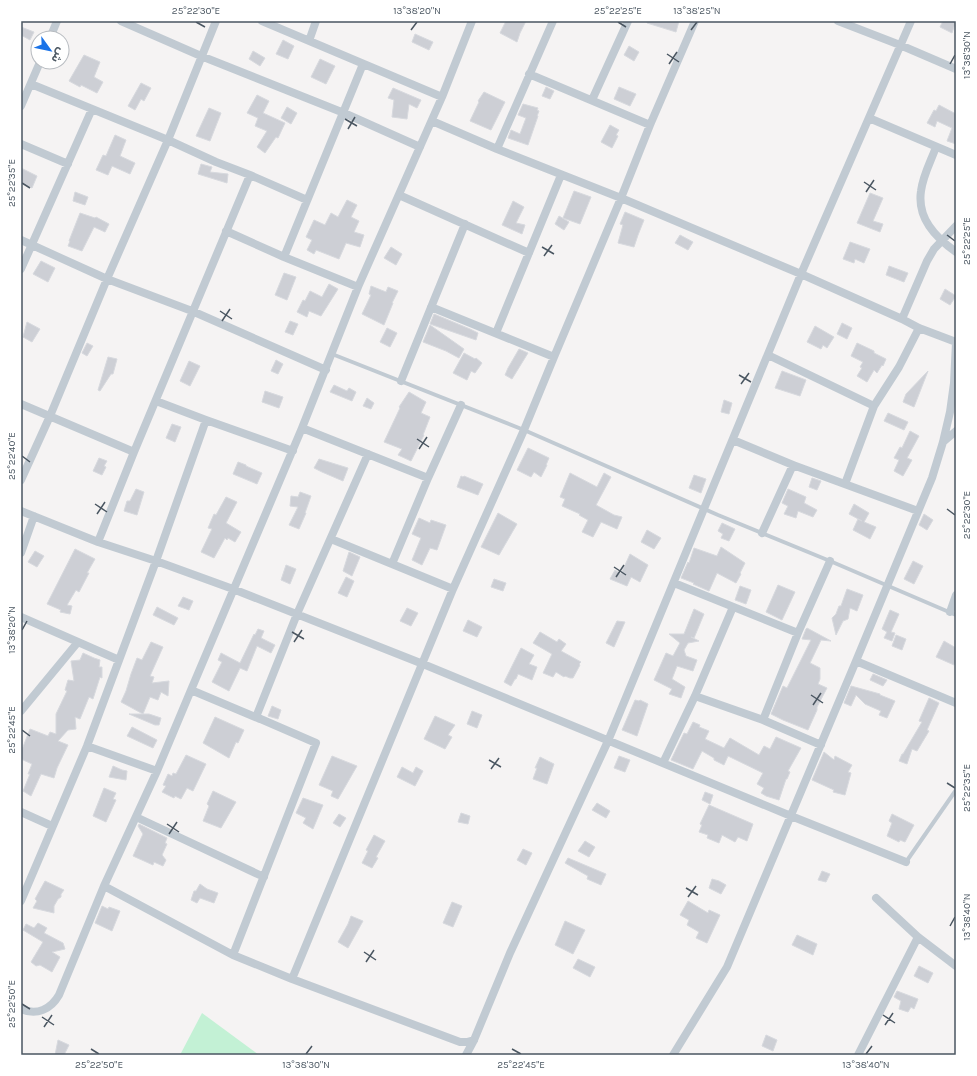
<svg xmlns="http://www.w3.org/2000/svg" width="977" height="1076" font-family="Karla,'Noto Sans Arabic',sans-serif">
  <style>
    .green { fill: #c3f1d5 }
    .building { fill: #cdcfd5; stroke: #d7d9de }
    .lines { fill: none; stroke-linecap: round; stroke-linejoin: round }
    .lane { stroke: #c1cad2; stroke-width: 4 }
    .street { stroke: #c1cad2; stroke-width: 8 }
    .ticks { fill: none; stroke: #4a5661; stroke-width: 1.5 }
    .neatline { fill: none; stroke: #4a5661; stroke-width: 1.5 }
    .ticks-label { font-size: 10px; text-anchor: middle; fill: #4a5661 }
  </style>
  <rect width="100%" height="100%" fill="#f5f3f3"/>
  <path class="green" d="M202,1013L259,1055H180Z"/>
  <path class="building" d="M506,21H526L520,33L517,42L500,33Z
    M647,21H679L676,32L647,23Z
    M943,21H956L952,33L940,27Z
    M21,27L34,32L30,40L21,35Z
    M415,34L433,42L429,50L412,42Z
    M283,40L294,46L288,59L276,54Z
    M629,46L639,52L634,61L624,55Z
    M253,51L265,58L260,66L249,59Z
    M84,55L100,62L94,77L103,82L97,93L81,85L80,87L69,81Z
    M320,59L335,66L326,84L311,77Z
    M141,83L151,88L144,101L141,99L135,110L128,106Z
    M546,87L554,91L550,99L542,96Z
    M619,87L636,94L630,106L614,99Z
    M393,88L421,100L417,108L409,104L407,119L392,117L394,100L388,98Z
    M484,92L505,102L491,130L470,121L479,102L478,101Z
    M257,95L269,101L263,113L285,123L278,138L276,137L265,153L257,147L267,131L255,126L258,118L247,113Z
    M523,104L538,108L537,110L539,111L537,116H538L528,145L508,138L511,130L520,134L526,118L518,115Z
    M939,105L956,114V144L947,141L952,128L937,121L935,127L927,123L934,110L936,111Z
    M287,107L297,113L291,124L281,118Z
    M209,108L221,113L210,141L196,136Z
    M610,125L619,130L616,135L618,136L612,148L601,142Z
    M115,135L126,140L120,156L135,163L130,174L112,166L108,175L96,170L103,155L106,156Z
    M201,164L212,167L210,172L228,174L227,183L198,174Z
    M21,168L37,176L32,188L21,182Z
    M574,191L591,197L580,224L563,218Z
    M75,192L88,197L85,205L73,201Z
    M870,193L883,198L873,221L883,224L880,232L857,223Z
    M347,200L357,205L351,217L359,221L354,232L364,235L360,247L346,243L339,259L316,250L314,254L307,250L312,240L306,237L314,220L325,225L331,213L338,217Z
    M513,201L524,207L516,223L525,225L522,234L502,225Z
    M625,212L644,220L638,235L634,247L618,243L623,225L620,224Z
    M80,213L95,218L96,217L109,224L105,232L94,227L82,251L68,246L70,241H69Z
    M559,216L569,222L564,230L555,224Z
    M680,235L693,242L688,250L675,243Z
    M850,242L870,249L864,263L855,259L854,263L843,259Z
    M391,247L402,254L396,265L384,258Z
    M41,261L55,268L48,282L33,274Z
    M889,266L908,273L904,282L886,275Z
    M284,273L296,277L287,300L275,295Z
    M329,284L338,289L321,316L309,311L307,317L297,312L303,300L305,301L310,291L322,297Z
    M371,286L386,292L388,287L398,291L392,303H393L384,325L362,314L371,295L369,294Z
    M945,289L956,296L950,305L940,299Z
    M434,314L470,329L478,333L476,340L430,324Z
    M290,321L298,324L293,335L285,332Z
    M27,322L40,329L32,342L23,337Z
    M842,323L852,328L847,339L837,334Z
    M430,325L464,349L459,358L446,351L423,342Z
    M815,326L834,337L827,348L823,345L821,349L807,342Z
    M387,328L397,333L390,347L380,342Z
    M87,343L93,346L87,356L82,353Z
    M857,343L874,351V353L886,359L883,366L882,365L877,373L874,370L867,382L857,376L862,368L860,367L863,362L851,356Z
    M519,349L528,353L512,379L505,375L508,368Z
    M464,353L475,359L476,358L482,363L475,373L471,371L467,380L453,373Z
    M108,357L117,359L113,374H111L100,391L98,390Z
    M276,360L283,364L278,374L271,371Z
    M189,361L200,366L190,386L180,381Z
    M782,371L806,380L800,396L775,388Z
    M928,371L914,407L903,402L906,394Z
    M334,385L347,391L349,388L356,392L352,401L330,392Z
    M265,391L283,397L279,408L262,402Z
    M409,392L426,402L421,413L430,417L423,435H424L411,461L398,455L402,449L384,442L400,408L399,407Z
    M367,398L374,403L371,409L363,406Z
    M724,400L732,403L729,414L721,412Z
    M888,413L908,422L904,430L884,421Z
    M172,424L181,427L175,442L166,438Z
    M910,431L919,436L907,458L912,460L903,476L894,471L899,460L894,458L900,447L902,448Z
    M528,448L549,458L546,465H547L541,477L534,472L531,477L517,470Z
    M99,458L107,461L104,466L106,467L102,475L93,471Z
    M319,459L348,468L343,481L322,472L314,468Z
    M238,462L246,465V466L262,473L257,484L233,474Z
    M570,473L597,487L604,473L611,477L596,505L614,515L622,517L617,529L601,522L593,537L582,532L588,520L579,515L580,514L562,506L565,499L560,497Z
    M694,475L706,479L701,493L689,488Z
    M461,476L463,477L464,476L483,484L478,495L457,487Z
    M812,478L821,481L817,490L809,487Z
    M136,489L144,492L137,515L124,511L127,501H130Z
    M788,489L806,497L804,503L817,510L813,517L798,511L796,518L784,514L788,506L782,503Z
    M300,492L311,496L305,513H306L299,529L289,525L298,507L290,506L291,496L298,497Z
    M226,497L237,502L226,523L241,532L235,542L228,538L227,540L225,538L214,558L201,552L212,529L208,528L214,514L216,515Z
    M854,504L869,513L864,522L876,527L870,539L853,530L858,519L862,521L849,514Z
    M498,513L517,524L499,555L481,547Z
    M924,514L933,520L927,530L919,525Z
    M419,518L430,523L431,520L446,525L437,550L430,548L422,565L412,560L421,538L412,534Z
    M722,523L735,529L729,541L721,538L723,534L718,531Z
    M647,530L661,538L654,549L641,542Z
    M721,547L745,563L740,573L741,574L736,583L717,573L709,591L693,584L694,583L681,578L688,562L689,563L694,548L717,556Z
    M75,549L95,559L87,573H89L79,592L76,590L67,605L72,606L70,614L60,612L61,610L47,604Z
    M35,551L44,556L37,567L28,562Z
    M349,552L360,557L352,576L343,571Z
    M630,554L648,565L640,582L631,577L627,586L610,579L615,570L621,574Z
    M913,561L923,566L914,584L904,579Z
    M286,565L296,569L290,584L281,580Z
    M346,577L354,581L347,597L338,593Z
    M494,579L506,583L503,591L491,587Z
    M778,585L795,592L782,620L766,612Z
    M740,586L751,590L746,604L735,600Z
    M847,589L863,595L857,611L850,608L848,619L843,621L836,635L832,618L836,614L839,606H841Z
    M183,597L193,601L189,610L178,606Z
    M157,607L178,618L174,625L153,615Z
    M407,608L418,613L411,626L400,621Z
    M694,609L704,614L694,638L691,637L699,641L688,643L684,650L686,656L697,660L693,671L677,666L672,679L685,687L681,698L669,694L672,689L654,680L666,653L673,656L680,643L669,634H684Z
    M890,610L899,614L891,632L895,633L892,641L884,638L887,632L882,629Z
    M468,620L482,627L477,637L463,631Z
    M617,621L625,622L614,647L606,643Z
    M807,628L831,641L821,640L810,663L820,668V679L818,684L827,688L817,707V710L808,730L783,720L771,714L783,686L787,688L811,640L802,639L806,629Z
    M258,629L264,631L261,638L275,645L271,653L257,646L247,671L240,668L229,691L212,682L222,662L218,660L221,653L240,663L254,634L255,635Z
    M540,632L557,642L559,639L566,644L561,651L581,662L579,664L580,665L573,678H570L565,676L564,677L556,672L553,677L543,673L552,654L533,643Z
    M896,635L906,639L902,650L892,646Z
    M944,641L956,648V661L954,665L936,657Z
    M151,642L163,647L150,676L154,677L152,683L169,681L168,696L161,692L158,700L150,697L143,714L121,702L126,691L131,674L137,658L142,660Z
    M521,648L534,655L529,664L537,667L532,680L518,674L516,679H515L511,686L504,682Z
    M83,653L94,658L100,660L99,667H102V678L100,677L93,699L89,697L80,719L75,717L76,729L68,730L58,741L68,745L57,768L54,778L41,774L31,796L23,791L30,774H28L32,764L21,759V752L30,729L48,736L50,732L56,734V714L67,691L65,690L68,680L74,681L71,661L80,660Z
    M873,674L887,680L883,686L870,680Z
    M851,686L880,694V695L895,701L887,718L879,715L881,711L865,704L856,695L851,706L844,703Z
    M929,698L939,703L927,730L929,731L917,751L912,749L907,764L899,761L902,754H903L922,722L919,721Z
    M635,700L639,701L640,700L648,704L637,736L622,730Z
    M272,706L281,710L278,719L268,716Z
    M472,711L482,715L477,728L467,724Z
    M129,714H149L161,718L159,725H155Z
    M435,716L455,725L448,735L452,737L445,749L424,739Z
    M215,717L244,730L238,743L236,742L229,758L203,743Z
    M693,722L700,725L699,727L709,731L705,739L724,748L730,738L759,755L764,746L770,749L776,737L801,748L788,771L790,772L787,779H786L779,800L766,796L761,793L764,788L757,784L763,773L728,756L724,765L714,760V758L702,751L693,769L671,760L684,733L687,734Z
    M132,727L157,740L153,748L127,736Z
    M824,752L834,760L835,756L852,765L848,772L851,773L845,795L833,792L834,790L812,780Z
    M186,755L206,764L193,791L187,788L181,799L175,796L174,798L162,792L166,786L163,785L168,774L172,776L173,773L176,774Z
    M332,756L357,766L338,799L331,796L333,791L319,785Z
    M619,756L630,760L625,772L614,768Z
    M540,757L554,764L547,784L533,779L537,768H535Z
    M113,766L122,770L127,771L126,780L109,777Z
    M402,767L413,773L416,767L423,771L415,786L397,777Z
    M104,788L116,793L113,799L116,800L106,822L93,816Z
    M213,791L236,802L221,828L203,821L209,806L207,804Z
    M705,792L713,795L710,804L702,800Z
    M303,798L323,805L313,829L303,823L306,818L296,813Z
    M597,803L610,811L606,818L592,810Z
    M709,805L753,824L747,841L738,837L735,842L722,835L719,843L707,838L708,835L699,832L702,825L700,824Z
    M461,813L470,816L468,824L458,822Z
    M339,814L346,818L340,827L333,823Z
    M892,814L914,825L905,842L900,840L899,842L887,836L892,823L889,821Z
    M139,824L167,838L165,843L167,844L162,855L166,860L163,866L154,862L153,865L133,856L143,834L138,826Z
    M374,835L385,841L376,857L378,858L372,868L362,863L368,851L366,850Z
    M585,841L595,847L589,857L578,851Z
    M523,849L532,853L526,865L517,860Z
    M568,858L606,874L601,885L587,879L588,876L565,863Z
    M822,871L830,874L826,882L818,880Z
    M712,879L719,881L726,885L721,894L709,888Z
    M45,881L64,890L61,894V897L58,899L54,906V913L33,908L37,901L35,899Z
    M200,884L207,889L218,893L214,903L200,898L197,903L191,900L194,891H196Z
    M688,901L708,913L709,910L720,915L707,943L696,938L699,932L687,925L689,920L680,915Z
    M452,902L462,906L453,927L443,923Z
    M102,906L108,909L109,907L120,911L112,931L95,923Z
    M351,916L363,921L348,948L338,942L348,924Z
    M565,921L585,930L573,954L555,945Z
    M38,923L47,928L44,933L63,943L65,949L52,952L60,957L52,972L40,965L36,966L31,962L43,942L23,930L26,924L34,928Z
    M797,935L817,944L813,955L792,945Z
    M578,959L595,967L590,977L573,968Z
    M919,966L933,973L928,983L914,976Z
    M897,991L918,999L914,1009L911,1007L908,1012L899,1009L901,1001L894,997Z
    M766,1035L777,1040L773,1051L762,1046Z
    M58,1040L69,1045L64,1055H55Z"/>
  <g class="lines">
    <path class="lane" d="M332,354L524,430L718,515L830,561L956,615
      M906,862L956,790"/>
    <path class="street" d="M121,21L201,56L344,113L420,147
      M262,21L442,97
      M838,21L900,45L956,69
      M50,38L57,21
      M309,41L316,21
      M529,74L650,125
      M31,84L168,140L216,162L250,175L307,200
      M592,100L628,21
      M21,106L40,62
      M869,118L956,155
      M432,121L497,149L621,198L801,274L902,319L919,328L956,342
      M21,144L68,164
      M936,147C931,161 923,175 921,191C917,218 935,237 956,252
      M497,149L553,21
      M399,195L529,253
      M226,231L284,257L358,287
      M21,240L107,279L192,311L326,370
      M284,257L363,64
      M21,269L92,109
      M431,307L554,357
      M902,319L927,261L934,249L956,226
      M496,333L561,175
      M768,355L874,406
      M401,381L465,224
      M156,401L206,420L293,451
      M21,404L134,452
      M302,428L428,478
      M733,440L793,465L918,511
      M943,442L956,431
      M21,480L50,416L107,279L168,140L216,21
      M845,484L874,406L899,367L919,328
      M21,511L98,542L156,561L233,589L423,664L791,816L906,862
      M762,533L793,465
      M331,539L453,589
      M98,542L134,452L250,175
      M21,553L34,516
      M392,564L428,478L461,405
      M674,583L798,633
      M950,612L956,595
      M21,617L119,660
      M856,661L956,703
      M191,690L260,719
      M695,696L763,720L821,745
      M21,711L78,642
      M763,720L798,633L830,561
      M87,746L157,771
      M663,763L695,696L733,607
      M21,812L52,826
      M136,817L264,877
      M104,886L233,955L292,979L460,1042H467L474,1040
      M876,898L918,937L956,966
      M21,901L87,746L156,561L206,420
      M233,955L316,743L256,717L297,614L368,454
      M292,979L453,589L524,430L554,357L621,198L650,125L695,21
      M21,1009C37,1016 51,1009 59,995L104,886L157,771L191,690L302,428L358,287L442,97L472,21
      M466,1055L474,1040L510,953L608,741L801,274L911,21
      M673,1055L727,967L856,661L932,478L943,442L950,412L954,383L956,342
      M858,1055L918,937"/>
  </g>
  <path class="ticks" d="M196,22L205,27M618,22L626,27M411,30L417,22M691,30L697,22M667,54L679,62M669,64L677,52M950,64L955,55M345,119L357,126M348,129L355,117M864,182L876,190M22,183L30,188M866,192L874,180M947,235L955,241M542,247L554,254M544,256L552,245M220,311L232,319M222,321L230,309M739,375L751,382M741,384L749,373M417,439L429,447M419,449L427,437M22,456L30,462M95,504L107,512M947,509L955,515M97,514L105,502M614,567L626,575M616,577L624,565M22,630L27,621M292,632L304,639M294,642L302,630M811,695L823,703M813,705L821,693M22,730L30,736M489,760L501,767M491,769L499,758M947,783L955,788M167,824L179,832M169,834L177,822M686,888L698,895M688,897L696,886M950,926L955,917M364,952L376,960M366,962L374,950M22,1004L30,1009M883,1015L895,1023M42,1017L54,1025M885,1025L893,1013M44,1027L52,1015M91,1049L99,1054M512,1049L521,1054M306,1054L312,1046M866,1054L872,1046"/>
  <rect width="977" height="1076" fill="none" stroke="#ffffff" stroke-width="44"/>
  <g transform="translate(50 50) rotate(123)"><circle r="19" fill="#ffffff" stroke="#b7bbc0"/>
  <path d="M0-3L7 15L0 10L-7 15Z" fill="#1a73e8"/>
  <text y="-6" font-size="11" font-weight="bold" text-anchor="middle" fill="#4a5661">ش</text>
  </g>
  <rect x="22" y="22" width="933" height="1032" class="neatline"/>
  <g class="ticks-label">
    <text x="196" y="14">25°22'30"E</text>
    <text x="417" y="14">13°38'20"N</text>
    <text x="618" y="14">25°22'25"E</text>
    <text x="697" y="14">13°38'25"N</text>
    <text transform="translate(966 55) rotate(-90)" y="4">13°38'30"N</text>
    <text transform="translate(11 183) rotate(-90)" y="4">25°22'35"E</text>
    <text transform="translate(966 241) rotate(-90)" y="4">25°22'25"E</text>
    <text transform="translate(11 456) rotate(-90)" y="4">25°22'40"E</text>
    <text transform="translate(966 515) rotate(-90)" y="4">25°22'30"E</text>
    <text transform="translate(11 630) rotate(-90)" y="4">13°38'20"N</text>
    <text transform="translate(11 730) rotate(-90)" y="4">25°22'45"E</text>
    <text transform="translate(966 788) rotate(-90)" y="4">25°22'35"E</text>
    <text transform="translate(966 917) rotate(-90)" y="4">13°38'40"N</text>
    <text transform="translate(11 1004) rotate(-90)" y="4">25°22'50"E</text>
    <text x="99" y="1068">25°22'50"E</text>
    <text x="306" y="1068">13°38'30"N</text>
    <text x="521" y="1068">25°22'45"E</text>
    <text x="866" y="1068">13°38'40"N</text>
  </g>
</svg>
